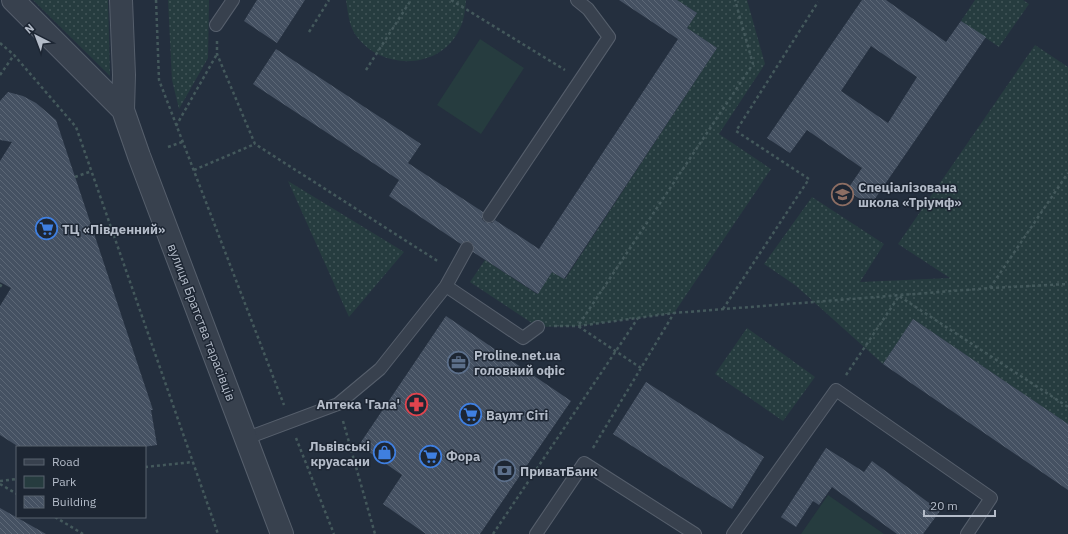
<svg xmlns="http://www.w3.org/2000/svg" width="1068" height="534" font-family="'IBM Plex Sans',sans-serif">
  <style>
    .green { fill: url(#green-dots) }
    .pitch { fill: #263c3f }
    .building { fill: url(#building-back-hatch); fill-rule: evenodd }
    .lines { fill: none; stroke-linecap: round; stroke-linejoin: round }
    .service-casing { stroke: #565f6c; stroke-width: 14 }
    .tertiary-casing { stroke: #565f6c; stroke-width: 24 }
    .path { stroke: #44595c; stroke-width: 2.5; stroke-dasharray: 3 3; stroke-linecap: butt }
    .service { stroke: #38414e; stroke-width: 12 }
    .tertiary { stroke: #38414e; stroke-width: 22 }
    .labels { text-anchor: middle; stroke-width: 3; stroke-linejoin: round; paint-order: stroke }
    .poi-label { font-size: 13px; font-weight: bold; fill: #b4bcc9; stroke: #1d2633; text-anchor: start }
    .street-label { font-size: 13px; fill: #b4bcc9; stroke: #1d2633 }
  </style>
  <defs>
    <pattern id="green-dots" width="8" height="8" patternUnits="userSpaceOnUse"><rect width="8" height="8" fill="#263c3f"/><path d="M2 2h.1M6 6h.1" fill="none" stroke="#435659" stroke-width="1.8" stroke-linecap="round"/></pattern>
    <pattern id="building-back-hatch" width="6" height="6" patternUnits="userSpaceOnUse"><rect width="6" height="6" fill="#455162"/><path d="M-1 5l2 2M0 0l6 6M5-1l2 2" fill="none" stroke="#5d6877"/></pattern>
  </defs>
  <rect width="100%" height="100%" fill="#242f3e"/>
  <path class="green" d="M33,0H108L110,76Z
    M168,0H209L208,58L179,109L172,80Z
    M346,0H466C465,12 464,22 458,32C438,70 382,70 357,37C349,27 348,13 346,0Z
    M677,0H747L765,64L719,134L771,169L674,313L578,326L538,327L470,282L485,260L537,294L552,272L565,279L717,48L687,28L697,13Z
    M975,0H1023L1029,4L999,47L961,21Z
    M1035,45L1068,67V424L913,319L883,364L795,285L764,264L812,197L884,244L860,282L950,278L898,244Z
    M288,181L404,252L349,317Z
    M747,328L815,377L783,421L715,374Z"/>
  <path class="pitch" d="M480,39L524,68L481,134L437,105Z
    M828,495L884,534H801Z"/>
  <path class="building" d="M257,0H305L277,43L244,21Z
    M619,0H677L697,13L687,28L717,48L564,279L552,272L538,294L473,252L474,247L471,242L466,241L461,244L389,196L399,180L253,84L276,49L421,144L408,163L483,212L482,219L485,222L492,223L495,220L539,249L678,39Z
    M862,0H886L946,42L961,21L986,37L870,206L847,190L862,168L807,130L790,153L767,138ZM871,46L917,77L888,123L841,91Z
    M8,92L23,96L36,103L56,120L153,410H151L157,445L143,447H19L0,435V306L11,288L0,282V161L12,142L0,140V101Z
    M446,316L571,401L480,534H426L383,504L402,475L359,445Z
    M913,319L1068,424V490L883,364Z
    M646,382L764,457L732,509L613,434Z
    M826,448L864,472L872,461L940,511L923,534H897L832,487L819,505L813,501L796,527L781,517Z
    M0,508L46,534H0Z"/>
  <g class="lines">
    <defs>
      <path id="service" d="M216,25L233,0
        M489,216L609,37L588,9L577,0
        M446,286L523,338L538,327
        M247,438L338,404L380,369L446,286L467,248
        M536,534L584,463L695,534
        M733,534L836,390L991,498L967,534"/>
      <path id="tertiary" d="M13,0L123,110
        M121,0L124,75L123,110L139,156L282,534"/>
    </defs>
    <use href="#service" class="service-casing"/>
    <use href="#tertiary" class="tertiary-casing"/>
    <path class="path" d="M156,0L159,80L284,405
      M451,0L565,70
      M309,32L329,0
      M217,41V54L255,144L439,262
      M0,43L14,55L76,127L218,534
      M366,70L411,0
      M0,75L14,55
      M176,126L217,54
      M168,147L182,142
      M194,170L255,144
      M75,177L92,171
      M0,287L2,283
      M990,288L1068,173
      M723,309L809,179L736,131L818,2
      M554,326H578L674,313L990,288L1068,284
      M641,368L578,326L753,64L735,0
      M846,375L899,296L1068,407
      M343,421L375,534
      M296,438L334,534
      M593,448L674,313
      M145,467L193,462
      M0,481L17,479
      M0,484L17,494
      M55,517L83,534
      M493,534L638,318"/>
    <use href="#service" class="service"/>
    <use href="#tertiary" class="tertiary"/>
  </g>
  <defs>
    <symbol id="school-ring" viewBox="-11 -11 22 22"><circle r="9.5" fill="#1d2633" stroke="#8d6e63" stroke-width="1.5"/><path d="M0-5L7-2L0 1L-7-2ZM-4 1L0 2.5L4 1V4Q0 6-4 4Z" fill="#8d6e63"/></symbol>
    <symbol id="supermarket-ring" viewBox="-11 -11 22 22"><circle r="9.5" fill="#1d2633" stroke="#3f7fe0" stroke-width="1.5"/><path d="M-6-5.5h2.5l.6 2H6L4.5 2H-2.5L-4.4-4H-6ZM-1.5 3.2a1.3 1.3 0 1 0 .1 0ZM3 3.2a1.3 1.3 0 1 0 .1 0Z" fill="#3f7fe0"/></symbol>
    <symbol id="office-ring" viewBox="-11 -11 22 22"><circle r="9.5" fill="#1d2633" stroke="#5c6f8a" stroke-width="1.5"/><path d="M-6-3h4V-5.5h4V-3h4V5H-6ZM-1-4.5V-3h2v-1.5ZM-6 0V1H6V0Z" fill="#5c6f8a"/></symbol>
    <symbol id="pharmacy-ring" viewBox="-11 -11 22 22"><circle r="9.5" fill="#1d2633" stroke="#e0444e" stroke-width="1.5"/><path d="M-2-6h4v4h4v4h-4v4h-4v-4h-4v-4h4Z" fill="#e0444e"/></symbol>
    <symbol id="shop-ring" viewBox="-11 -11 22 22"><circle r="9.5" fill="#1d2633" stroke="#3f7fe0" stroke-width="1.5"/><path d="M-5-2.5h2.3a2.7 3.5 0 0 1 5.4 0H5L5.5 6h-11ZM-1.5-2.5h3a1.5 2.3 0 0 0-3 0Z" fill="#3f7fe0"/></symbol>
    <symbol id="bank-ring" viewBox="-11 -11 22 22"><circle r="9.5" fill="#1d2633" stroke="#5c6f8a" stroke-width="1.5"/><path d="M-6-4H6V4H-6ZM0-2.3a2.3 2.3 0 1 0 0 4.6a2.3 2.3 0 1 0 0-4.6Z" fill="#5c6f8a"/></symbol>
  </defs>
  <g fill-rule="evenodd">
    <use href="#school-ring" x="830" y="182" width="25" height="25"/>
    <use href="#supermarket-ring" x="34" y="216" width="25" height="25"/>
    <use href="#office-ring" x="446" y="350" width="25" height="25"/>
    <use href="#pharmacy-ring" x="404" y="392" width="25" height="25"/>
    <use href="#supermarket-ring" x="458" y="402" width="25" height="25"/>
    <use href="#shop-ring" x="372" y="440" width="25" height="25"/>
    <use href="#supermarket-ring" x="418" y="444" width="25" height="25"/>
    <use href="#bank-ring" x="492" y="458" width="25" height="25"/>
  </g>
  <g class="labels">
    <g class="poi-label">
      <text x="858" y="192">Спеціалізована<tspan x="858" dy="15">школа «Тріумф»</tspan></text>
      <text x="62" y="234">ТЦ «Південний»</text>
      <text x="474" y="360">Proline.net.ua<tspan x="474" dy="15">головний офіс</tspan></text>
      <text x="400" y="409" text-anchor="end">Аптека 'Гала'</text>
      <text x="486" y="420">Ваулт Сіті</text>
      <text x="370" y="451" text-anchor="end">Львівські<tspan x="370" dy="15">круасани</tspan></text>
      <text x="446" y="461">Фора</text>
      <text x="520" y="476">ПриватБанк</text>
    </g>
    <g class="street-label">
      <text transform="translate(202 322) rotate(69)" y="5">вулиця Братства тарасівців</text>
    </g>
  </g>
  <rect x="16" y="446" width="130" height="72" fill="#1d2633" stroke="#59626f"/>
  <rect x="24" y="459" width="20" height="6" fill="#38414e" stroke="#59626f"/>
  <text x="52" y="466" font-size="12" fill="#b4bcc9">Road</text>
  <rect x="24" y="476" width="20" height="12" fill="#263c3f" stroke="#59626f"/>
  <text x="52" y="486" font-size="12" fill="#b4bcc9">Park</text>
  <rect x="24" y="496" width="20" height="12" fill="url(#building-back-hatch)" stroke="#59626f"/>
  <text x="52" y="506" font-size="12" fill="#b4bcc9">Building</text>
  <g transform="translate(36 36) rotate(318)" stroke="#1d2633" stroke-width="3" paint-order="stroke">
  <path d="M0-3L7 15L0 10L-7 15Z" fill="#b4bcc9"/>
  <text y="-6" font-size="11" font-weight="bold" text-anchor="middle" fill="#b4bcc9">N</text>
  </g>
  <path d="M924 510v6h71v-6" fill="none" stroke="#b4bcc9" stroke-width="2"/>
  <text x="930" y="510" font-size="12" fill="#b4bcc9" stroke="#1d2633" stroke-width="3" paint-order="stroke">20 m</text>
</svg>
